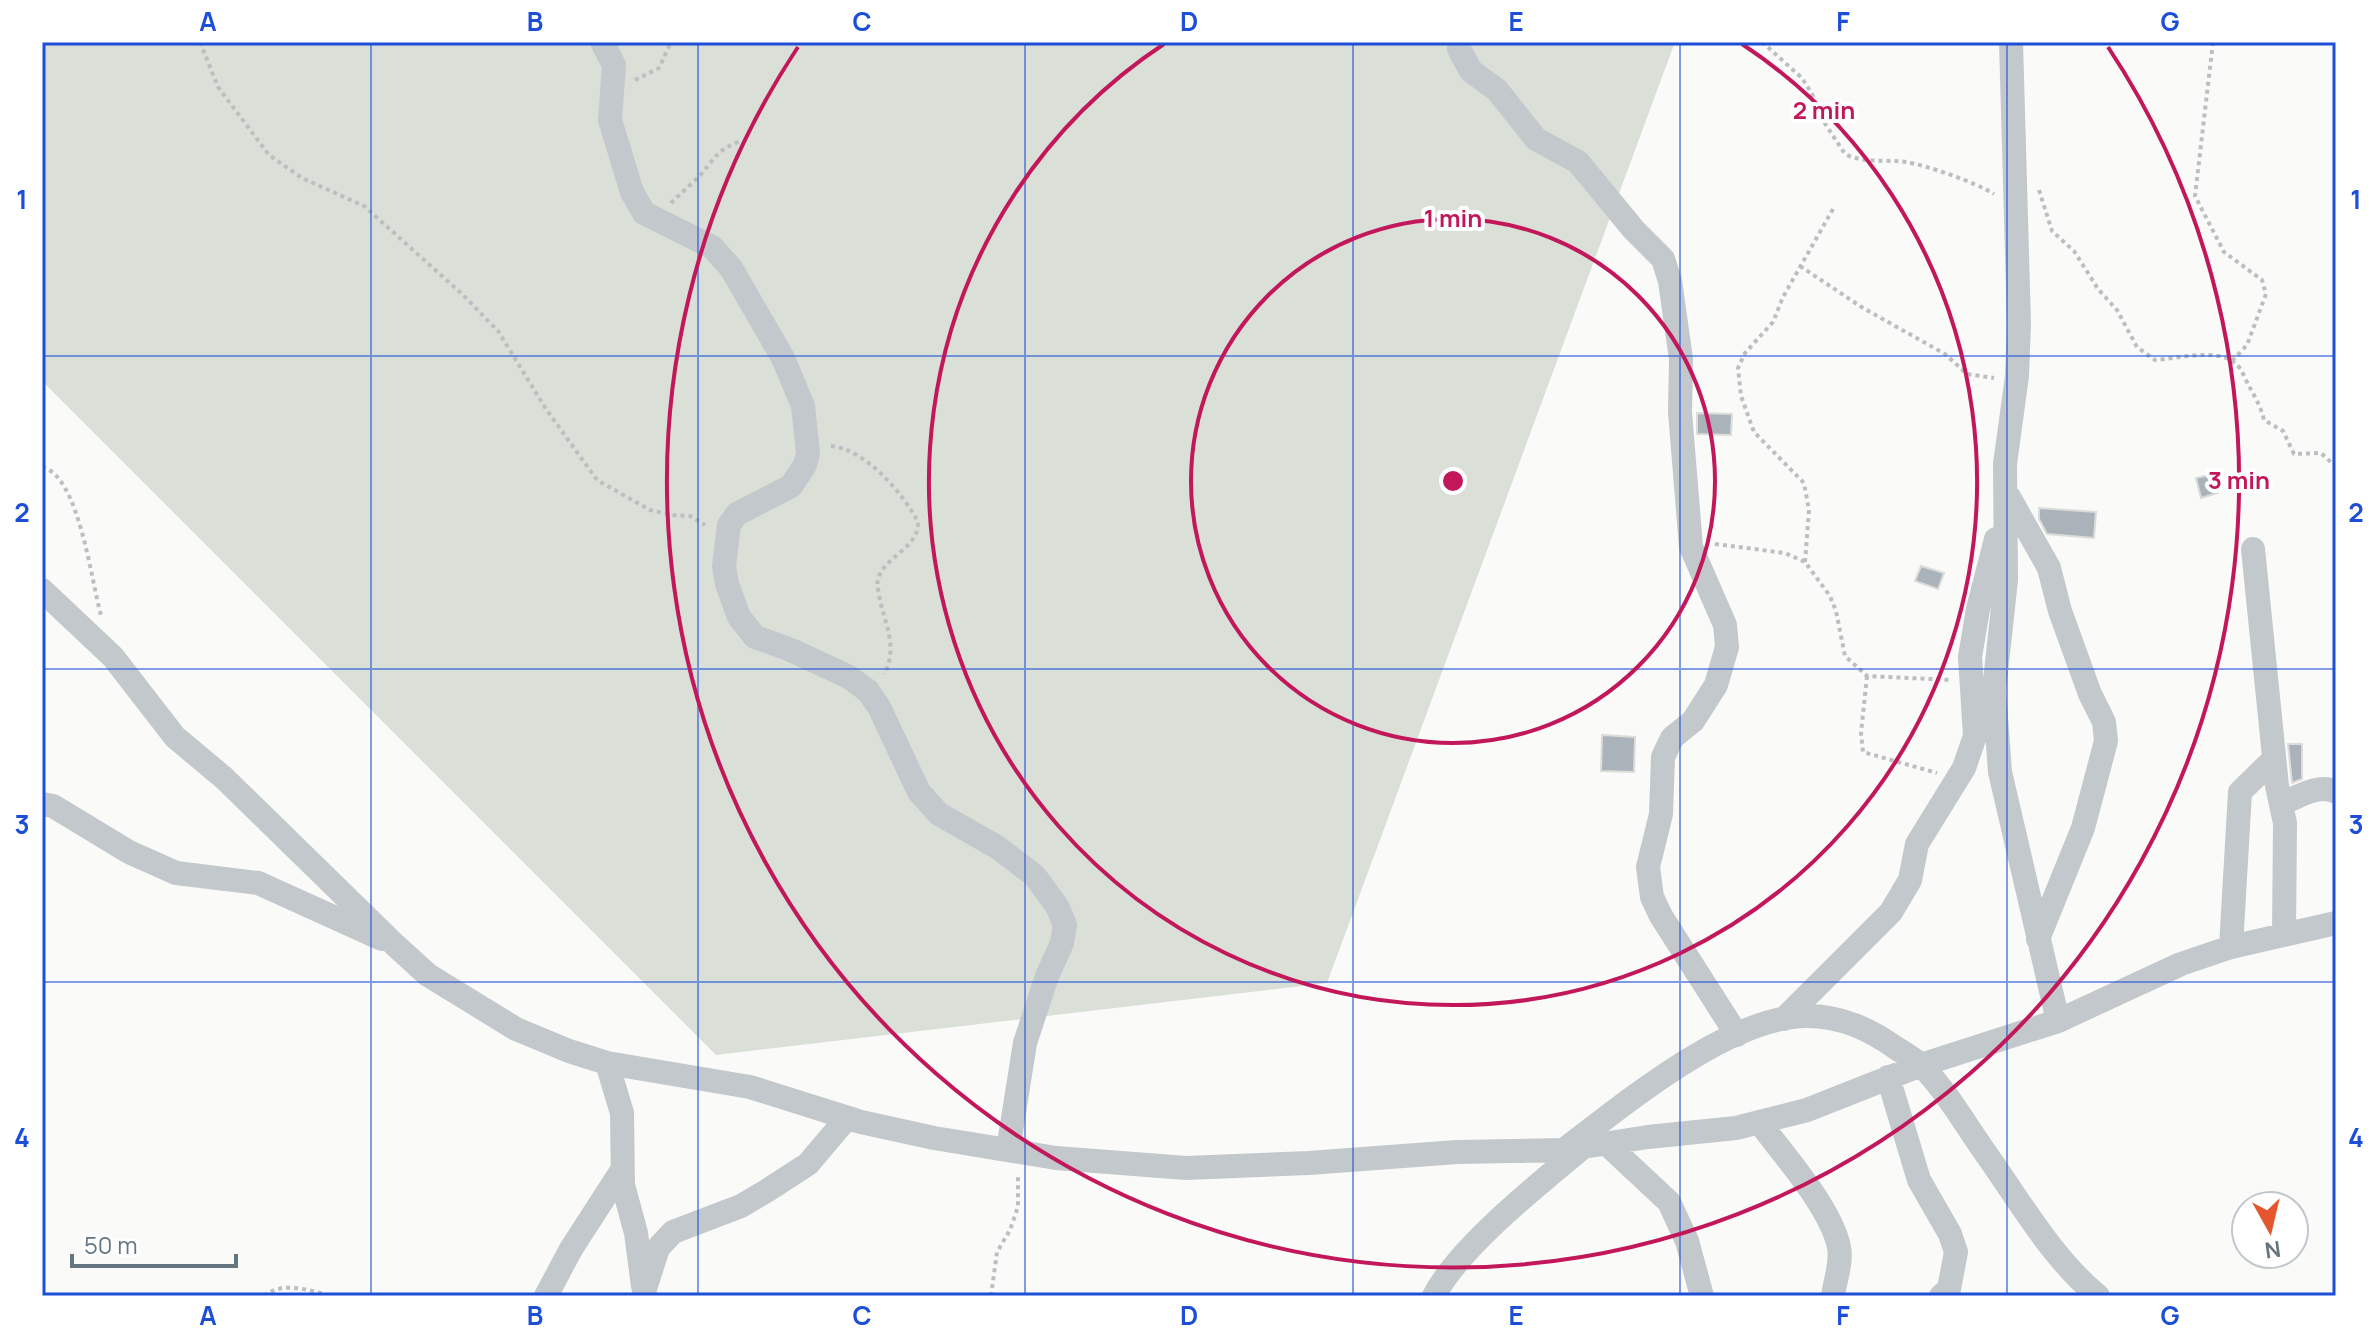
<svg xmlns="http://www.w3.org/2000/svg" width="2378" height="1338" font-family="Manrope,sans-serif">
  <style>
    .green { fill: #dadfd7 }
    .building { fill: #aab3b9; stroke: #dcdcda; stroke-width: 2 }
    .lines { fill: none; stroke-linecap: round; stroke-linejoin: round }
    .path { stroke: #bbbfc2; stroke-width: 4; stroke-dasharray: 4 4; stroke-linecap: butt }
    .minor { stroke: #c3c8cc; stroke-width: 24 }
    .grid { fill: none; stroke: #1d4ed8; stroke-width: 2; stroke-opacity: 0.55 }
    .ring { fill: none; stroke: #c2185b; stroke-width: 4 }
    .centre { fill: #c2185b; stroke: #fff; stroke-width: 4 }
    .ring-label { font-size: 24px; text-anchor: middle; font-weight: bold; fill: #c2185b; stroke: #fff; stroke-width: 8; stroke-linejoin: round; paint-order: stroke }
    .neatline { fill: none; stroke: #1d4ed8; stroke-width: 3 }
    .grid-label { font-size: 26px; text-anchor: middle; font-weight: bold; fill: #1d4ed8 }
  </style>
  <rect width="100%" height="100%" fill="#fafaf8"/>
  <path class="green" d="M42,42H1675L1327,983L716,1055L42,381Z"/>
  <path class="building" d="M1697,413L1732,414L1731,435L1697,434Z
    M2214,474L2218,493L2201,498L2196,478Z
    M2039,508L2096,512L2094,538L2047,534L2039,519Z
    M1921,566L1944,573L1938,589L1915,581Z
    M1602,735L1635,737L1634,772L1601,771Z
    M2288,744H2302V779L2292,783Z"/>
  <g class="lines">
    <path class="path" d="M200,42L218,87L269,155L302,178L364,206L462,294L498,331L546,409L597,480L650,510L673,515L690,516L705,525
      M1762,42L1802,78L1812,94L1820,116L1845,154C1865,164 1885,159 1906,162C1926,165 1977,183 1994,194
      M2213,42L2195,196L2224,252L2262,280L2266,294L2247,345L2232,361
      M635,80L659,68L671,42
      M2039,190L2052,231L2074,251L2098,289L2117,310L2137,347L2155,360C2176,359 2218,347 2236,364C2242,369 2245,379 2249,386C2255,397 2261,407 2264,420L2283,431L2294,454L2321,453L2336,467
      M671,203C681,193 693,183 703,172C717,155 719,149 741,141
      M1800,266L1863,308L1945,354L1967,374L1994,378
      M831,446C865,449 903,493 918,522C919,547 887,556 879,576C876,583 878,588 879,595C884,623 899,647 884,674
      M42,467C79,475 91,581 101,615
      M1715,544L1785,553L1805,562L1830,596L1836,611L1845,656L1867,676L1952,680
      M1805,562L1809,510L1804,483L1754,432L1741,396L1738,368L1745,353L1773,322L1783,297L1833,209
      M1867,676L1861,733L1863,752L1937,773
      M264,1296C281,1281 310,1290 331,1296
      M991,1296L997,1252L1010,1230L1018,1207V1174"/>
    <path class="minor" d="M602,42L614,65L610,120L632,192L644,213L712,247L731,268L783,358L803,406L808,453L805,465L791,486L737,514L729,525L724,566L727,584L739,617L755,637L791,650L849,677L868,691L879,707L919,792L939,814L997,847L1035,876L1057,906L1065,925L1062,943L1047,976L1025,1043L1008,1150
      M1459,42V49L1471,71L1497,90L1536,139L1578,162L1634,230L1663,259L1670,281L1681,359L1680,412L1691,547L1725,625L1727,647L1716,685L1693,721L1672,738L1663,757L1661,814L1648,867L1652,897L1661,916L1737,1035
      M2011,42L2019,324L2017,376L2005,464L2006,580L1994,690L2000,772L2058,1021
      M2009,497L2049,568L2060,611L2090,694L2104,722L2106,741L2083,828L2038,939
      M2253,549L2277,786L2285,823L2284,934
      M42,590L113,657L175,737L224,778L395,945L428,975L516,1029L569,1051L607,1063L750,1087L861,1122L934,1138L1056,1158L1186,1168L1309,1163L1457,1152L1564,1150L1648,1137L1736,1128L1807,1110L1921,1065L2058,1021L2181,964L2231,947L2336,923
      M42,804L53,806L129,852L176,873L258,883L382,939
      M2281,804C2298,797 2319,783 2336,792
      M2231,947L2240,792L2274,759
      M1784,1019L1891,912L1910,880L1917,844L1964,768L1975,736L1970,657L1978,609L1996,539
      M607,1063L622,1113L623,1185L636,1233L643,1286
      M1888,1077L1919,1180L1950,1234L1956,1252L1949,1289L1941,1296
      M1759,1122C1784,1155 1831,1208 1839,1247C1842,1263 1835,1280 1833,1296
      M1608,1145L1669,1202L1687,1241L1702,1296
      M1565,1149C1626,1103 1728,1017 1807,1016C1841,1016 1869,1029 1896,1048C1904,1053 1914,1059 1921,1065C1946,1090 1968,1129 1989,1158C2022,1205 2053,1259 2098,1296
      M644,1292L658,1248L673,1232L741,1206L768,1190L808,1164L847,1118
      M546,1296L571,1249L622,1170
      M1434,1296C1459,1247 1539,1184 1582,1148"/>
  </g>
  <path class="grid" d="M371,42V1296M698,42V1296M1025,42V1296M1353,42V1296M1680,42V1296M2007,42V1296M42,356H2336M42,669H2336M42,982H2336"/>
  <g class="ring">
    <circle cx="1453" cy="481" r="262"/>
    <path d="M1742 44A524 524 0 1 1 1164 44"/>
    <path d="M2108 47A786 786 0 1 1 798 47"/>
  </g>
  <circle cx="1453" cy="481" r="12" class="centre"/>
  <g class="ring-label">
    <text x="1824" y="119">2 min</text>
    <text x="1453" y="227">1 min</text>
    <text x="2239" y="489">3 min</text>
  </g>
  <rect width="2378" height="1338" fill="none" stroke="#ffffff" stroke-width="88"/>
  <g transform="translate(2270 1230) rotate(172)"><circle r="38" fill="#ffffff" stroke="#c1c8cd" stroke-width="2"/>
  <path d="M0-6L14 30L0 20L-14 30Z" fill="#e4572e"/>
  <text y="-12" font-size="22" font-weight="bold" text-anchor="middle" fill="#657683">N</text>
  </g>
  <path d="M72 1254v12h164v-12" fill="none" stroke="#657683" stroke-width="4"/>
  <text x="84" y="1254" font-size="24" fill="#657683" stroke="#ffffff" stroke-width="6" paint-order="stroke">50 m</text>
  <rect x="44" y="44" width="2290" height="1250" class="neatline"/>
  <g class="grid-label">
    <text x="208" y="31">A</text>
    <text x="535" y="31">B</text>
    <text x="862" y="31">C</text>
    <text x="1189" y="31">D</text>
    <text x="1516" y="31">E</text>
    <text x="1843" y="31">F</text>
    <text x="2170" y="31">G</text>
    <text x="22" y="209">1</text>
    <text x="2356" y="209">1</text>
    <text x="22" y="522">2</text>
    <text x="2356" y="522">2</text>
    <text x="22" y="834">3</text>
    <text x="2356" y="834">3</text>
    <text x="22" y="1147">4</text>
    <text x="2356" y="1147">4</text>
    <text x="208" y="1325">A</text>
    <text x="535" y="1325">B</text>
    <text x="862" y="1325">C</text>
    <text x="1189" y="1325">D</text>
    <text x="1516" y="1325">E</text>
    <text x="1843" y="1325">F</text>
    <text x="2170" y="1325">G</text>
  </g>
</svg>
